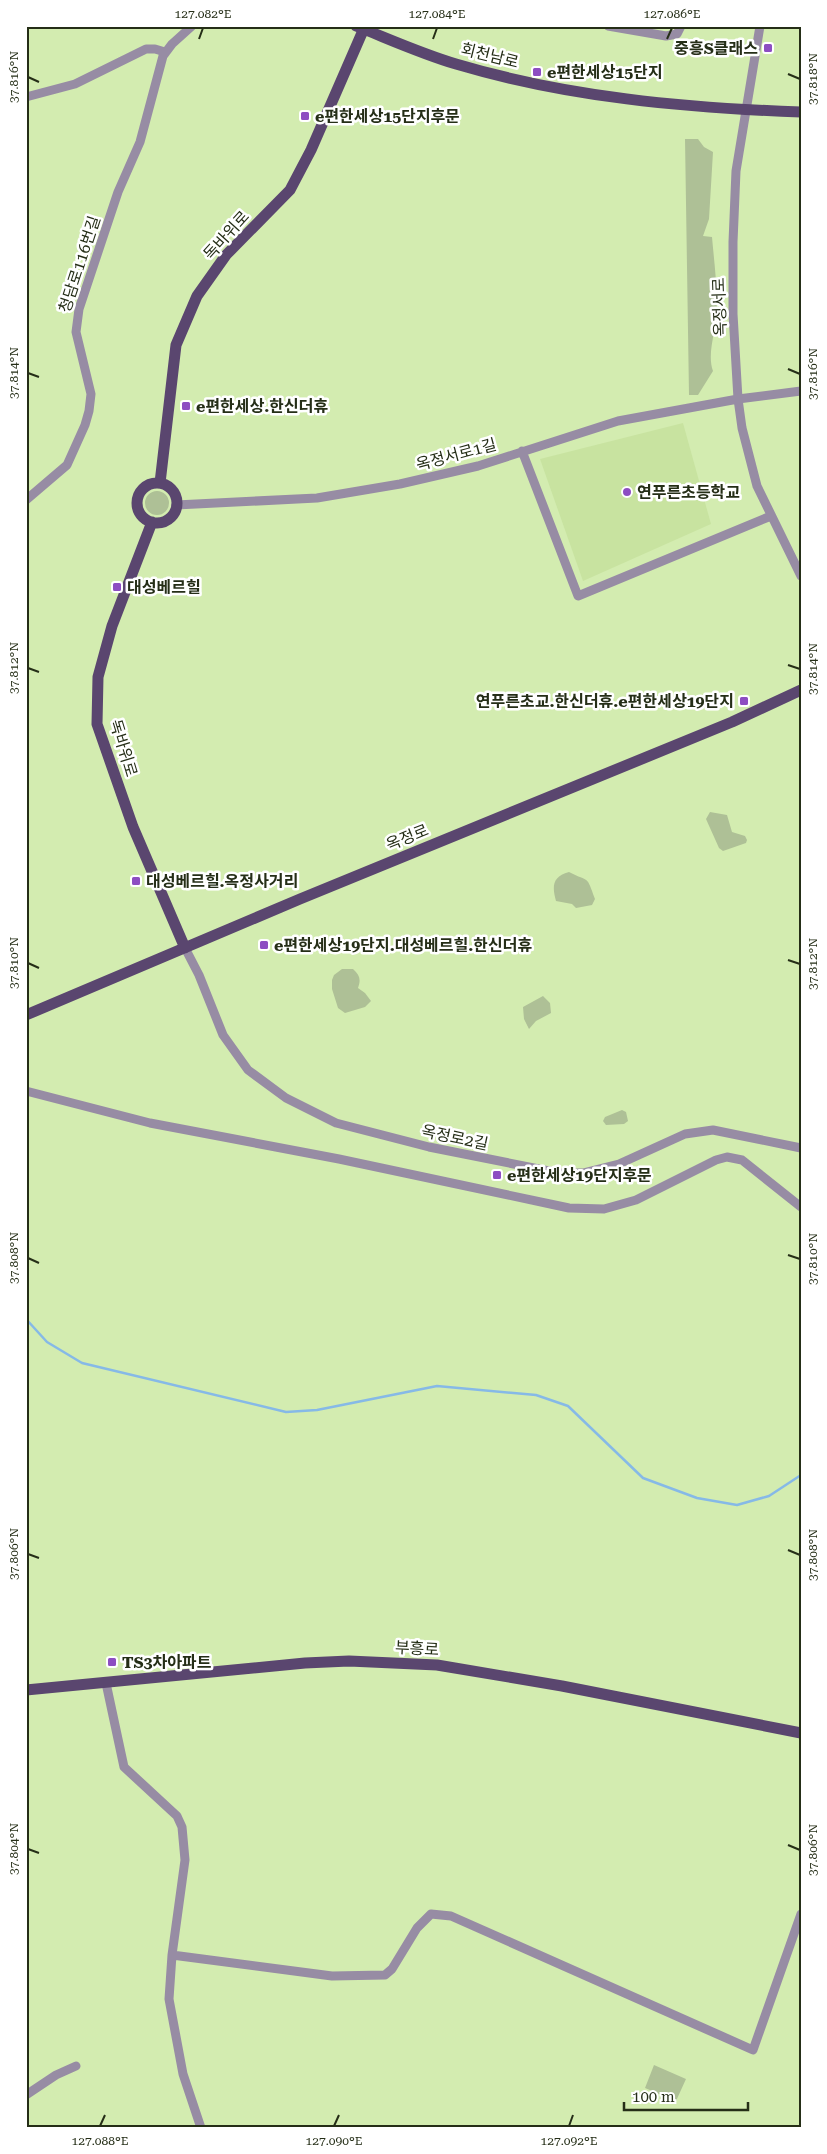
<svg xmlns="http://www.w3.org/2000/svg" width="827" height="2154" font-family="'Roboto Serif','Noto Sans KR',serif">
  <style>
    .built { fill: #c8e3a0 }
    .green { fill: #aec096 }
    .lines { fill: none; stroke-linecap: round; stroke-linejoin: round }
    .stream { stroke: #86b9e7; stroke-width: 2.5 }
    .minor { stroke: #978ca4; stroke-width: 9 }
    .major { stroke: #5a466f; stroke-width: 11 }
    .ticks { fill: none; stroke: #252e17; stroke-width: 2 }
    .poi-dot { fill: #8d4dc2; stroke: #fff; stroke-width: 2 }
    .labels { text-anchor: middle; stroke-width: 5; stroke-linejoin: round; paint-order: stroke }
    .poi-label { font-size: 16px; font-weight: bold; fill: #252e17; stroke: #fff; text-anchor: start }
    .street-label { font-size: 16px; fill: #252e17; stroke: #fff }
    .neatline { fill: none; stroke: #252e17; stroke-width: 2 }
    .ticks-label { font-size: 12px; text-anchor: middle; fill: #252e17 }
  </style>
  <rect width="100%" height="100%" fill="#d3ecb0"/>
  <path class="built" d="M683,423L711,524L583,581L540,459Z"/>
  <path class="green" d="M685,139H698L704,147L713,152L709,219L703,236L712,237C714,260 717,283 717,306C718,327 706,352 713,371L698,395H689Z
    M145 503a12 12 0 1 1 24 0a12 12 0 1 1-24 0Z
    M710,812L727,815L732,832L745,836L747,840L746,843L723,851L719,848L706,819Z
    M569,872C590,883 586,874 595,899L592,905L576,908L572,904L556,901C552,886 552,877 569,872Z
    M342,969H353C360,975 361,980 358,988L365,993L371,1001L365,1007L345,1013L338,1008L332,989V980L334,975Z
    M543,996L550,1003L551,1013L536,1021L529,1029L524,1019L523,1007Z
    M622,1110L626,1112L628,1121L624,1124L606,1125L603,1121L605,1117Z
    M654,2065L686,2079L676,2101L645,2088Z"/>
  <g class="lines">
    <path class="stream" d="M26,1319L47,1342L82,1363L286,1412L317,1410L437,1386L536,1395L568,1406L643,1478L697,1498L737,1505L769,1496L801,1475"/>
    <path class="minor" d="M608,26L666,36L677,34L681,26
      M760,26L736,171L733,242V314L738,399L742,428L757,486L801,576
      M26,97L75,84L146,49H155L165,52
      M522,451L578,596L771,516
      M26,500L67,465L85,425L89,411L91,394L76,332L79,309L118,192L140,142L163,56L172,44L192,26
      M176,505L317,498L400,484L478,466L618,421L738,399L801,391
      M185,948L199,975L223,1035L248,1070L286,1098L336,1123L429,1147L559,1173H583L619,1164L685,1134L713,1130L801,1148
      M26,1091L150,1123L339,1159L569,1208L604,1209L636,1200L716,1160L727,1157L742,1160L801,1207
      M106,1683L124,1767L177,1816L182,1827L185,1860L172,1955L169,1999L183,2074L201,2128
      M172,1955L332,1976L385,1975L392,1969L417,1928L431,1914L451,1916L753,2050L801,1914
      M26,2095L56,2075L76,2066"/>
    <path class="major" d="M356,26C389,39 422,54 456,64C567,97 685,108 801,112
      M160,483L176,345L197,296L226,255L290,190L311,150L365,26
      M137 503a20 20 0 1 1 40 0a20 20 0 1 1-40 0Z
      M152,522L112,626L98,677L97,724L133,827L185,948
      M26,1015L300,899L732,722L801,690
      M26,1690L305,1663L349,1661L437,1665L562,1686L801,1733"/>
  </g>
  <path class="ticks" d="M199,39L203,28M433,39L437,28M667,39L672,28M788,74L800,79M28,77L39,82M788,369L800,374M28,373L39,377M788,665L800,669M28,668L39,672M788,960L800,964M28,963L39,968M788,1255L800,1259M28,1258L39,1263M788,1550L800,1555M28,1554L39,1558M788,1845L800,1850M28,1849L39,1853M100,2126L105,2115M334,2126L339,2115M569,2126L573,2115"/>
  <g class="poi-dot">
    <rect x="763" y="43" width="10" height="10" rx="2.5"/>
    <rect x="532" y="67" width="10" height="10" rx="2.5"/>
    <rect x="300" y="111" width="10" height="10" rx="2.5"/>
    <rect x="181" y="401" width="10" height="10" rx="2.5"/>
    <circle cx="627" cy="492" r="5"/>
    <rect x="112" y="582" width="10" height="10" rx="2.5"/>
    <rect x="739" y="696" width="10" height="10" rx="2.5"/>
    <rect x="131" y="876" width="10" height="10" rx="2.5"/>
    <rect x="259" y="940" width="10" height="10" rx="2.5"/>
    <rect x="492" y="1170" width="10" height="10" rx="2.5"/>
    <rect x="107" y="1657" width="10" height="10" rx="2.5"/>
  </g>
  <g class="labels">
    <g class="poi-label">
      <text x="758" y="54" text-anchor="end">중흥S클래스</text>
      <text x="547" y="78">e편한세상15단지</text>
      <text x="315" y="122">e편한세상15단지후문</text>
      <text x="196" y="412">e편한세상.한신더휴</text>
      <text x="637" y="498">연푸른초등학교</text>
      <text x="127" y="593">대성베르힐</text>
      <text x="734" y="707" text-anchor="end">연푸른초교.한신더휴.e편한세상19단지</text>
      <text x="146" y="887">대성베르힐.옥정사거리</text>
      <text x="274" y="951">e편한세상19단지.대성베르힐.한신더휴</text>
      <text x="507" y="1181">e편한세상19단지후문</text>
      <text x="122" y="1668">TS3차아파트</text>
    </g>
    <g class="street-label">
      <text transform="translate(490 55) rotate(14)" y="6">회천남로</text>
      <text transform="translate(226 235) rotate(-48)" y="6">독바위로</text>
      <text transform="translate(79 264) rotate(-72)" y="6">청담로116번길</text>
      <text transform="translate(719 307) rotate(-92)" y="6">옥정서로</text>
      <text transform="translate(456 454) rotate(-15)" y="6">옥정서로1길</text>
      <text transform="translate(124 748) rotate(73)" y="6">독바위로</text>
      <text transform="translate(407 837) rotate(-22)" y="6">옥정로</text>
      <text transform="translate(455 1137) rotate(12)" y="6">옥정로2길</text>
      <text transform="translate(417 1648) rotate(3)" y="6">부흥로</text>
    </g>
  </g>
  <rect width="827" height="2154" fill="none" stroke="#ffffff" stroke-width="55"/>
  <path d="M624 2102v8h124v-8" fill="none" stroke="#252e17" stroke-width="2.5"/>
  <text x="632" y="2102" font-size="15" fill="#252e17" stroke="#ffffff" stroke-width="4" paint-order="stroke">100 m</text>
  <rect x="28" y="28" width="772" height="2098" class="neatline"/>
  <g class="ticks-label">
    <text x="203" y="18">127.082°E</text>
    <text x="437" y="18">127.084°E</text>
    <text x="672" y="18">127.086°E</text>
    <text transform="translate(14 77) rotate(-90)" y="4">37.816°N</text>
    <text transform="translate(813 79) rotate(-90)" y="4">37.818°N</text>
    <text transform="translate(14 373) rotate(-90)" y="4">37.814°N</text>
    <text transform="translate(813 374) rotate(-90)" y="4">37.816°N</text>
    <text transform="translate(14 668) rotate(-90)" y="4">37.812°N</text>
    <text transform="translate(813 669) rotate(-90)" y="4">37.814°N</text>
    <text transform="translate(14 963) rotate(-90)" y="4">37.810°N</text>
    <text transform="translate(813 964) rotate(-90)" y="4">37.812°N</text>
    <text transform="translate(14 1258) rotate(-90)" y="4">37.808°N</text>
    <text transform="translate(813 1259) rotate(-90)" y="4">37.810°N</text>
    <text transform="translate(14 1554) rotate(-90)" y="4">37.806°N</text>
    <text transform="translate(813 1555) rotate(-90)" y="4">37.808°N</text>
    <text transform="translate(14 1849) rotate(-90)" y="4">37.804°N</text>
    <text transform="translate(813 1850) rotate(-90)" y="4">37.806°N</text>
    <text x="100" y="2145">127.088°E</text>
    <text x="334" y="2145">127.090°E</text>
    <text x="569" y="2145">127.092°E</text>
  </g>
</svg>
